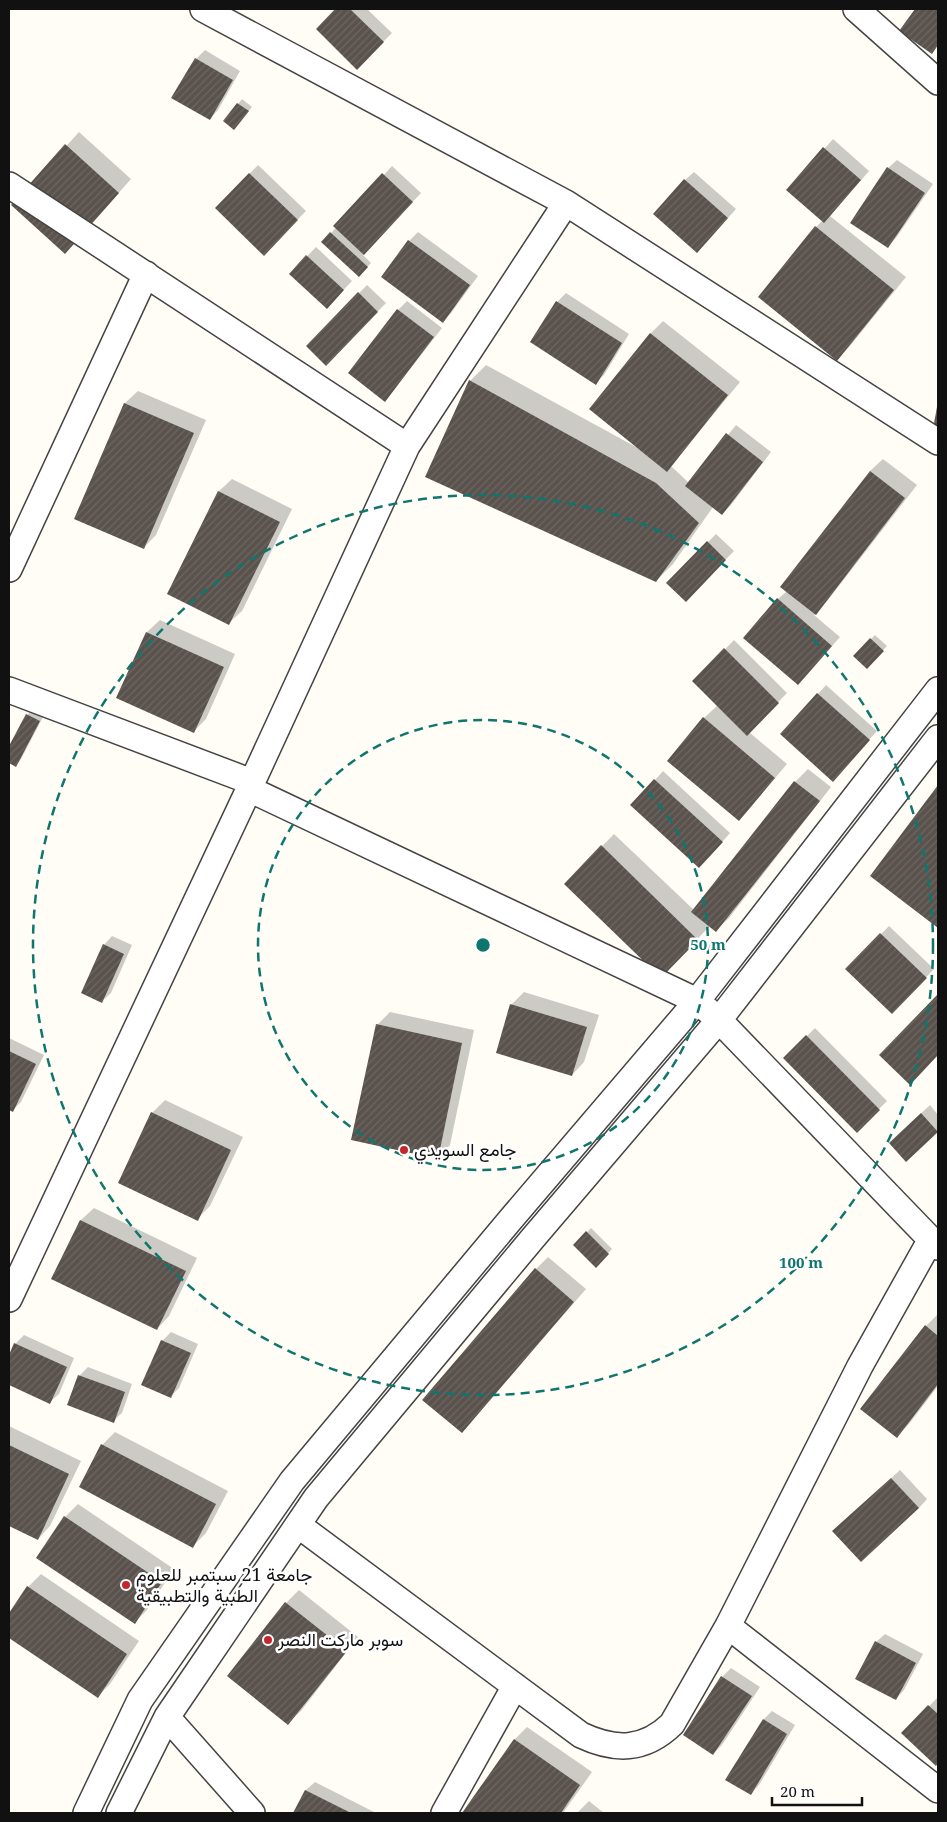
<svg xmlns="http://www.w3.org/2000/svg" width="947" height="1822" font-family="'Noto Serif',Vazirmatn,serif">
  <style>
    .shadow { fill: #0003 }
    .building { fill: url(#building-hatch) }
    .lines { fill: none; stroke-linecap: round; stroke-linejoin: round }
    .minor-casing { stroke: #444; stroke-width: 28 }
    .minor { stroke: #fff; stroke-width: 25 }
    .ring { fill: none; stroke: #0f766e; stroke-width: 2.5; stroke-dasharray: 9 6 }
    .poi-dot { fill: #c4262e; stroke: #fff; stroke-width: 2 }
    .labels { text-anchor: middle; stroke-width: 5; stroke-linejoin: round; paint-order: stroke }
    .poi-label { font-size: 18px; fill: #111; stroke: #fff; text-anchor: start }
    .centre { fill: #0f766e; stroke: #fff; stroke-width: 2.5 }
    .ring-label { font-size: 15px; text-anchor: middle; font-weight: bold; fill: #0f766e; stroke: #fff; stroke-width: 5; stroke-linejoin: round; paint-order: stroke }
  </style>
  <defs>
    <pattern id="building-hatch" width="6" height="6" patternUnits="userSpaceOnUse" patternTransform="scale(1.25)"><rect width="6" height="6" fill="#5a524d"/><path d="M-1 1l2-2M0 6l6-6M5 7l2-2" fill="none" stroke="#6d6662"/></pattern>
  </defs>
  <rect width="100%" height="100%" fill="#fffdf5"/>
  <path class="shadow" d="M337,9H367L392,33L357,68L317,29Z
    M916,9H938V46L931,52L901,30Z
    M205,50L240,71L218,110L210,119L173,97L196,59Z
    M242,99L252,107L238,125L225,121Z
    M79,132L131,179L78,239L13,205Z
    M833,139L869,171L830,216L906,277L850,346L837,359L816,227L823,220L788,190Z
    M897,160L933,184L896,238L888,246V168Z
    M258,165L306,211L264,254L217,208Z
    M392,166L421,193L363,255L371,263L359,276L323,242Z
    M694,172L736,209L706,243L685,180Z
    M418,232L478,276L451,313L443,321L383,277L409,241Z
    M316,247L352,281L335,299L290,274Z
    M367,285L386,303L326,364L307,346Z
    M566,293L629,334L604,375L595,383L557,302Z
    M407,301L442,328L393,391L385,400L350,372L398,310Z
    M663,321L740,382L671,466L689,483L736,425L771,452L731,505L722,514L713,507L673,564L656,581L470,381L486,365L636,447L637,446L591,409L651,333Z
    M138,391L206,420L156,535L143,548L75,518L125,403Z
    M883,459L917,485L828,600L814,615L840,637L807,675L778,599L787,591L870,471Z
    M232,479L292,509L242,611L229,623L169,593L219,491Z
    M716,534L734,551L686,600L668,583Z
    M160,620L235,654L206,719L193,732L117,697L147,632Z
    M875,635L887,646L867,667L855,656Z
    M734,640L787,693L749,732L787,764L739,820L704,718L718,705L694,681Z
    M826,685L877,731L841,771L782,734Z
    M31,711L43,717L20,761L16,765L9,762V749L27,715Z
    M808,769L831,787L729,918L716,930L710,926L661,976L565,884L614,834L694,910L795,782Z
    M663,771L730,833L708,858L655,780Z
    M938,787V927L871,876Z
    M889,926L934,969L892,1013L847,969Z
    M112,936L132,945L111,993L102,1001L104,945Z
    M524,992L599,1015L584,1062L572,1075L511,1005Z
    M938,996V1054L910,1083L881,1055Z
    M390,1012L474,1030L450,1145L437,1158L377,1025Z
    M815,1028L887,1101L857,1131L785,1058Z
    M9,1038L44,1055L21,1102L13,1110L9,1108Z
    M165,1100L243,1137L210,1206L197,1219L152,1113Z
    M930,1105L938,1115V1130L906,1160L899,1134Z
    M94,1208L197,1258L169,1316L157,1329L53,1278L81,1220Z
    M591,1228L612,1249L596,1266L575,1245Z
    M548,1257L586,1289L462,1432L536,1269Z
    M938,1314V1386L909,1424L897,1436L926,1326Z
    M171,1332L198,1344L179,1388L170,1397L162,1341Z
    M24,1335L74,1358L59,1394L50,1402L9,1383V1359L15,1344Z
    M88,1367L132,1384L122,1413L113,1421L79,1376Z
    M9,1426L81,1461L50,1526L38,1539L9,1525Z
    M115,1432L228,1491L206,1533L193,1546L102,1445Z
    M900,1470L927,1499L919,1508L843,1523Z
    M78,1504L174,1569L147,1610L134,1623L38,1557L65,1517Z
    M41,1574L139,1641L110,1684L97,1697L9,1637V1615L28,1587Z
    M299,1590L358,1637L301,1711L288,1723L286,1603Z
    M885,1634L923,1654L904,1690L896,1699L876,1642Z
    M731,1668L760,1687L722,1745L713,1754L684,1734L722,1677Z
    M938,1697V1762L936,1764L903,1733Z
    M772,1711L795,1725L759,1785L751,1794L727,1779L764,1719Z
    M527,1727L592,1772L563,1813H463L515,1739Z
    M315,1782L376,1813H294L306,1790Z
    M589,1801L604,1813H577Z"/>
  <path class="building" d="M335,9H350L384,42L357,70L316,29Z
    M915,9H938V45L932,54L899,31Z
    M195,58L233,80L210,120L171,98Z
    M237,103L249,111L234,130L223,121Z
    M65,144L119,193L65,254L11,205Z
    M823,147L861,180L824,223L786,190Z
    M887,167L925,193L888,248L850,223Z
    M249,173L298,220L264,256L215,208Z
    M382,173L413,202L364,255L333,226Z
    M684,179L728,218L697,253L653,214Z
    M815,226L894,290L837,361L758,297Z
    M330,232L368,267L359,277L321,242Z
    M408,240L470,285L443,323L381,277Z
    M306,255L344,290L327,309L289,274Z
    M358,292L378,312L326,366L306,346Z
    M556,301L622,343L596,385L530,342Z
    M397,309L434,337L385,402L348,373Z
    M650,333L728,395L667,472L589,409Z
    M469,380L656,483L699,523L656,582L425,477Z
    M124,403L194,433L144,549L74,519Z
    M937,407H938V435L932,434Z
    M726,433L763,462L722,515L685,486Z
    M870,471L905,498L816,615L780,587Z
    M218,491L280,522L229,625L167,594Z
    M707,541L726,560L686,602L666,583Z
    M777,598L832,646L798,685L743,638Z
    M146,632L224,667L194,733L116,698Z
    M870,638L884,651L867,669L853,656Z
    M724,648L779,703L747,736L692,681Z
    M817,693L870,740L833,782L780,734Z
    M26,714L40,721L16,767L9,763V746Z
    M703,717L775,778L739,821L667,761Z
    M654,779L723,842L699,868L630,805Z
    M794,781L820,801L716,932L691,912Z
    M938,785V928L870,876Z
    M601,845L698,940L661,978L564,884Z
    M880,933L927,978L892,1014L845,969Z
    M103,944L124,954L102,1003L81,993Z
    M938,994V1055L910,1085L879,1055Z
    M510,1004L587,1027L572,1076L496,1053Z
    M376,1024L462,1043L438,1159L351,1140Z
    M806,1035L880,1110L857,1133L783,1058Z
    M9,1051L36,1064L13,1112L9,1110Z
    M151,1112L231,1150L198,1221L118,1183Z
    M921,1113L938,1132L906,1162L889,1143Z
    M80,1220L186,1271L157,1330L51,1279Z
    M586,1231L609,1254L596,1268L573,1245Z
    M535,1268L574,1302L462,1433L422,1400Z
    M925,1325L938,1336V1384L897,1438L860,1409Z
    M161,1340L191,1353L171,1398L141,1385Z
    M14,1343L67,1367L50,1404L9,1385V1355Z
    M78,1375L125,1392L114,1423L67,1405Z
    M101,1444L216,1504L193,1548L79,1487Z
    M9,1445L69,1474L38,1540L9,1526Z
    M891,1478L919,1508L861,1562L832,1531Z
    M64,1516L162,1582L135,1624L36,1558Z
    M27,1586L127,1654L98,1698L9,1638V1613Z
    M285,1602L347,1651L288,1725L227,1676Z
    M875,1641L916,1663L896,1700L855,1679Z
    M721,1676L752,1696L713,1755L683,1735Z
    M928,1705L938,1714V1763L936,1766L901,1733Z
    M763,1719L787,1734L751,1795L725,1780Z
    M514,1739L580,1785L561,1813H462Z
    M305,1790L351,1813H293Z"/>
  <g class="lines">
    <defs>
      <path id="minor" d="M203,9L566,203L938,442
        M856,9L938,82
        M9,185L407,446
        M9,569L146,274
        M9,690L252,782
        M249,789L697,1001L719,1020L938,1247
        M9,1299L249,789L407,446L566,203
        M298,1525L581,1735C615,1751 644,1751 672,1724L728,1626L860,1366L931,1239
        M728,1626L938,1790
        M167,1717L252,1813
        M86,1813L140,1700L292,1481L511,1219L697,1001L938,690
        M119,1813L167,1717L316,1498L533,1238L719,1020L938,738
        M444,1813L515,1686"/>
    </defs>
    <use href="#minor" class="minor-casing"/>
    <use href="#minor" class="minor"/>
  </g>
  <g class="ring">
    <circle cx="483" cy="945" r="225"/>
    <circle cx="483" cy="945" r="450"/>
  </g>
  <g class="poi-dot">
    <circle cx="404" cy="1150" r="5"/>
    <circle cx="126" cy="1585" r="5"/>
    <circle cx="268" cy="1640" r="5"/>
  </g>
  <g class="labels">
    <g class="poi-label">
      <text x="414" y="1156">جامع السويدي</text>
      <text x="136" y="1581">جامعة 21 سبتمبر للعلوم<tspan x="136" dy="21">الطبية والتطبيقية</tspan></text>
      <text x="278" y="1646">سوبر ماركت النصر</text>
    </g>
  </g>
  <circle cx="483" cy="945" r="8" class="centre"/>
  <g class="ring-label">
    <text x="708" y="950">50 m</text>
    <text x="801" y="1268">100 m</text>
  </g>
  <rect width="947" height="1822" fill="none" stroke="#111111" stroke-width="20"/>
  <path d="M772 1797v8h90v-8" fill="none" stroke="#111111" stroke-width="2.5"/>
  <text x="780" y="1797" font-size="15" fill="#111111" stroke="#ffffff" stroke-width="4" paint-order="stroke">20 m</text>
</svg>
